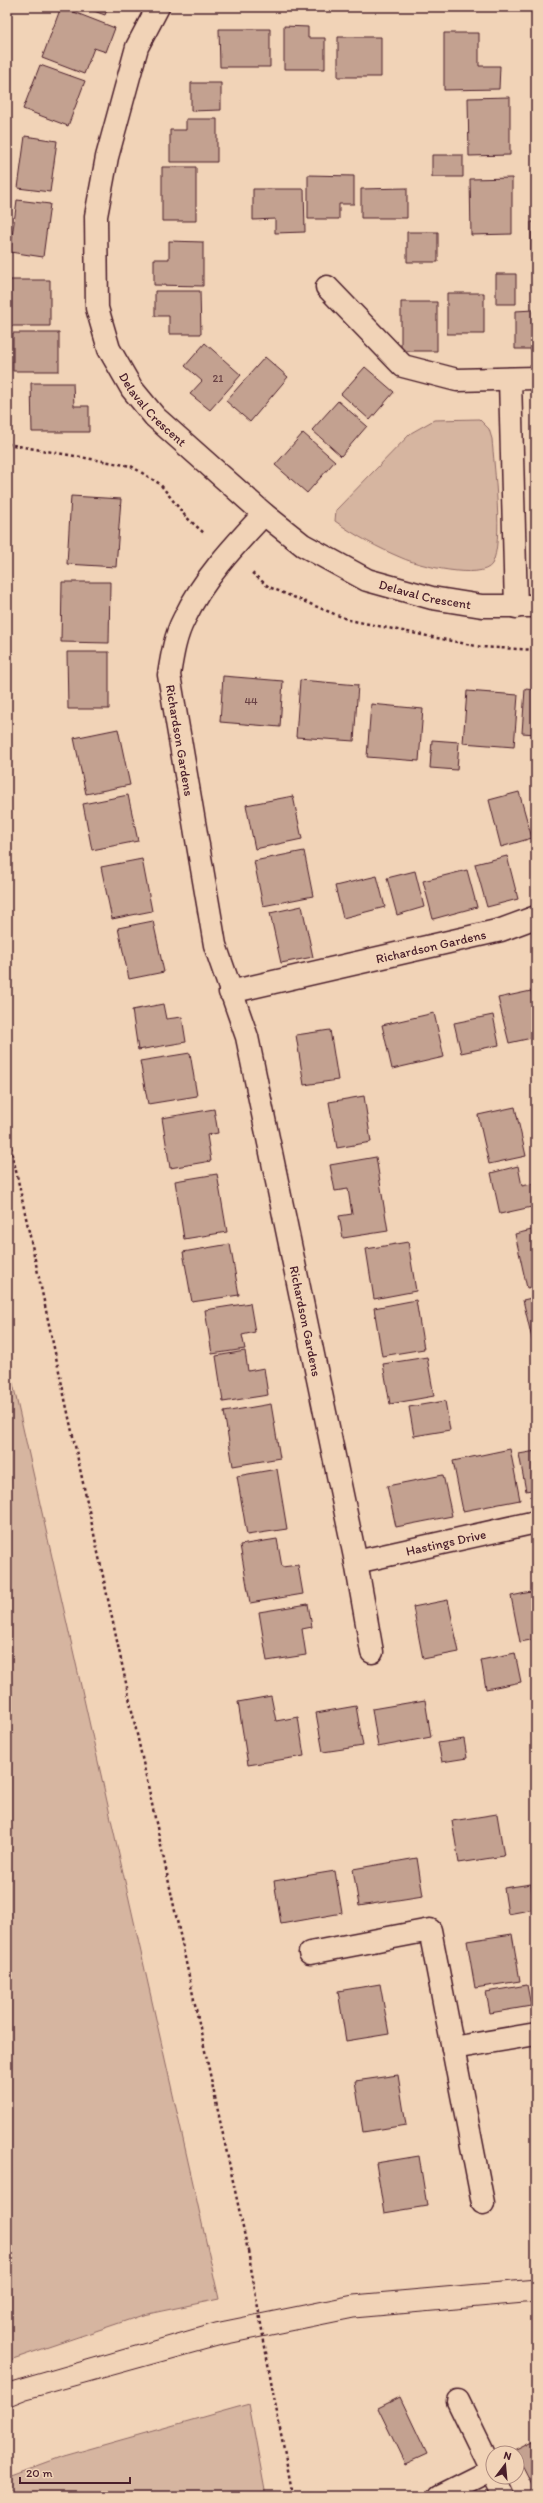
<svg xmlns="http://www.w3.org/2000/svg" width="543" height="2503" font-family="Itim,sans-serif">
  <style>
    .green { fill: #d6b5a0; stroke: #906a66 }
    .building { fill: #c3a190; stroke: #4a1f2b }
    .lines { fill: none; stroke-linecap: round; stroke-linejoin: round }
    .minor-casing { stroke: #4a1f2b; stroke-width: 25 }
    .path { stroke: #4a1f2b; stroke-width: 2.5; stroke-dasharray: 3 3; stroke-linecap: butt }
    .minor { stroke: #f1d3b7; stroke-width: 22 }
    .tram { stroke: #4a1f2b; stroke-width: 1 }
    .path-bridge { stroke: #4a1f2b; stroke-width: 2.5; stroke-dasharray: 3 3; stroke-linecap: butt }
    .labels { text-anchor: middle; stroke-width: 3; stroke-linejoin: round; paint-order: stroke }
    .number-label { font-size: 11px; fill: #684044 }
    .street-label { font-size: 13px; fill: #4a1f2b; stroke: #f1d3b7 }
  </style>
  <rect width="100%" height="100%" fill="#f1d3b7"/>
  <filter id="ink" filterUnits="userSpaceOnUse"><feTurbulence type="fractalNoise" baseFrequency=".025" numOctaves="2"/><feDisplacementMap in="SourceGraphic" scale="8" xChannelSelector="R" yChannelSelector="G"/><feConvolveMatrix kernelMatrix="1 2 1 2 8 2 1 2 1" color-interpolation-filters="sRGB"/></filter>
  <g filter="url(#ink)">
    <path class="green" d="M479,419L489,429L492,439C494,466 504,543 492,564C482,581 417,565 402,558C378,548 356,536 335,521L336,510L411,433L434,420Z
      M7,1357L219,2299L143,2315L7,2361Z
      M249,2404L266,2496H7V2477L64,2456Z"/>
    <path class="building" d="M61,7L115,28L106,52L94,48L84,74L42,58Z
      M83,7H108L105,15Z
      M284,26L308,27V38H325V69H284Z
      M219,29H270V67H220Z
      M444,33H479V66H500L499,89L444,90Z
      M338,37H381V77H338Z
      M40,65L85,81L68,126L23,109Z
      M191,83H221V110L191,111Z
      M510,97V155L469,156L468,98Z
      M186,119H217V162H170V130H186Z
      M25,136L57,141L50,192L18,188Z
      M432,155H463V177H432Z
      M162,167H196V221H162Z
      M308,175L354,176V204H339V219H308Z
      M512,178V234L471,235L470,179Z
      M407,188V218H361V189Z
      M253,189H304L305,232L275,233V219L253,220Z
      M17,200L50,204L43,257L10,252Z
      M531,222H536V258H531Z
      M407,232H438V262H407Z
      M169,241L203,242V286L154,285V259H169Z
      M496,274H516V304H496Z
      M7,280H50V326H7Z
      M534,289L536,349H515V311L534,310Z
      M155,291H200L201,334H169V316H155Z
      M447,293H484V334H447Z
      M401,302H437V351H401Z
      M13,333H59V371H13Z
      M205,343L241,375L210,410L190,394L202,381L185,366Z
      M265,357L288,377L250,422L226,401Z
      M365,367L394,392L370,420L341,394Z
      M31,383H73L74,406H89V432H32Z
      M338,401L367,426L341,456L312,430Z
      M303,433L335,461L307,493L275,465Z
      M71,496L121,499L116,567L67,564Z
      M62,582H110L109,643L61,642Z
      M67,652H109V709H68Z
      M223,676L283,681L280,727L220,722Z
      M300,680L358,685L354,741L296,737Z
      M525,689L536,690V734L522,733Z
      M467,691L518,695L514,747L463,743Z
      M371,704L423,709L419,761L367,757Z
      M118,729L130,785L86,794L74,738Z
      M432,740L459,742L457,770L430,768Z
      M519,792L532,838L501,847L489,800Z
      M128,795L138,841L92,850L83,804Z
      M293,796L302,839L255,849L246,805Z
      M304,851L313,896L263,906L254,861Z
      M507,856L518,899L487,907L475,864Z
      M142,859L152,911L112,919L101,867Z
      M467,870L477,907L433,919L423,881Z
      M415,871L424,907L397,915L387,878Z
      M377,876L385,907L343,918L335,886Z
      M302,906L313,957L281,963L270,913Z
      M153,921L164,972L129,979L118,928Z
      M531,991L536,1007V1037L509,1043L498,998Z
      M163,1004L166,1019L182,1017L186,1042L138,1050L132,1010Z
      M434,1013L444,1057L392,1069L382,1025Z
      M493,1015L499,1045L461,1053L454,1023Z
      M330,1030L338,1080L304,1085L296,1035Z
      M190,1053L197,1096L148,1104L140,1061Z
      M364,1096L371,1142L337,1148L329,1102Z
      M515,1107L526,1156L489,1164L478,1115Z
      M214,1109L218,1133L207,1135L211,1161L170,1168L162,1118Z
      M376,1157L388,1231L343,1238L339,1216L352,1214L348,1189L335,1191L330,1165Z
      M518,1166L522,1186L536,1183V1206L500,1214L491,1173Z
      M217,1174L227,1232L184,1239L175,1181Z
      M536,1229V1286L527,1288L515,1234Z
      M408,1242L416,1291L374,1299L366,1249Z
      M230,1244L239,1295L192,1302L183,1252Z
      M536,1297V1356L523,1300Z
      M416,1300L424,1349L382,1356L374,1308Z
      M250,1303L255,1332L242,1335L245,1349L212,1354L205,1310Z
      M245,1351L248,1371L264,1368L268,1395L223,1402L216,1356Z
      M427,1357L434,1396L390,1404L383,1364Z
      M445,1401L450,1430L414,1436L409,1407Z
      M271,1404L280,1458L233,1466L224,1412Z
      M510,1449L520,1500L463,1511L453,1461Z
      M536,1451V1489L526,1491L519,1454Z
      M277,1469L287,1529L247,1535L237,1476Z
      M443,1475L452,1516L396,1527L387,1486Z
      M277,1539L282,1567L298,1565L303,1594L250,1603L240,1545Z
      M536,1591V1639L520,1642L511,1596Z
      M448,1600L459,1652L423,1659L413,1607Z
      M308,1604L312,1627L302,1629L306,1655L267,1661L259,1612Z
      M515,1653L521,1682L486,1689L481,1660Z
      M271,1696L276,1721L298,1717L304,1756L248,1765L238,1702Z
      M425,1700L431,1737L378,1747L372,1709Z
      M356,1706L363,1746L323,1752L316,1713Z
      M464,1739L467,1758L442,1762L438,1743Z
      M497,1814L504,1856L459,1863L452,1821Z
      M417,1858L423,1896L359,1906L353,1869Z
      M335,1871L342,1913L281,1924L274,1881Z
      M531,1884L535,1909L508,1914L504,1888Z
      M512,1934L520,1981L475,1988L467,1941Z
      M380,1984L389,2034L346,2041L338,1991Z
      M527,1985L531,2006L490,2013L486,1992Z
      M398,2075L406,2125L363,2132L355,2081Z
      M419,2156L427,2206L384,2213L376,2163Z
      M400,2397L427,2454L405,2464L378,2408Z
      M536,2439V2493L514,2450Z"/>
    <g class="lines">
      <defs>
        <g id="minor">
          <path id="s1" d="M158,7L137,47L107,157L96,216L97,308L109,349L132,389L155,417L264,514L303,545L367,580L432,598L482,606H536"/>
          <path d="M327,287L403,366L457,380L536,378"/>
          <path d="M510,379L516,607"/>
          <path id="s2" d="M264,514C234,546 203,579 184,619C175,636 172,656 169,675L215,945L247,1037L356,1562L372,1652"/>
          <path id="s3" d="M230,992L501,930L536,917"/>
          <path id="s4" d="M356,1562L536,1522"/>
          <path d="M310,1953L430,1930L483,2203"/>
          <path d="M453,2048L536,2034"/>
          <path d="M458,2401L493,2473"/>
          <path d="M495,2477L504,2496"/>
          <path d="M440,2496L492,2470"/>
        </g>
      </defs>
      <use href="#minor" class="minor-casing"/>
      <path class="path" d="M7,444L131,466L160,484L186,517L205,534
        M252,573L269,587L349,620L481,647L536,650
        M7,1129L248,2251
        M273,2392L293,2496"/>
      <use href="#minor" class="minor"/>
      <path class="tram" d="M7,2383L215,2323L353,2295L536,2279
        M7,2407L27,2399L218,2346L354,2318L536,2302"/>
      <path class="path-bridge" d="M248,2251L273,2392"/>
    </g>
  </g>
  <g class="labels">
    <g class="number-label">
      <text x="218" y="382">21</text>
      <text x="251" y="705">44</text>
    </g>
    <g class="street-label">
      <text dy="5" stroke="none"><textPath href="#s1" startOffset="429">Delaval Crescent</textPath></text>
      <text dy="5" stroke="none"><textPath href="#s1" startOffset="765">Delaval Crescent</textPath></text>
      <text dy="5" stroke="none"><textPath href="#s2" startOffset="257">Richardson Gardens</textPath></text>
      <text dy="5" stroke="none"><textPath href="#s3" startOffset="206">Richardson Gardens</textPath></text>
      <text dy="5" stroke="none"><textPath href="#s2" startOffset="852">Richardson Gardens</textPath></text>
      <text dy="5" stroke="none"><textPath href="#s4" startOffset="92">Hastings Drive</textPath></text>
    </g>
  </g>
  <rect width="543" height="2503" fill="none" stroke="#f1d3b7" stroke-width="24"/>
  <rect x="12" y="12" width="519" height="2479" fill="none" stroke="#4a1f2b" stroke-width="1.5" filter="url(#ink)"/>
  <g transform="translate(505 2465) rotate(16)"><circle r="19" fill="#f1d3b7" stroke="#ae8b7f"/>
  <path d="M0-3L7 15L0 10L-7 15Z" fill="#4a1f2b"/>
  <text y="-6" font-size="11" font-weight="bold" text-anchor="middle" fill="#4a1f2b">N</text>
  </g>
  <path d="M20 2477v6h110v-6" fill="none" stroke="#4a1f2b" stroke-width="2"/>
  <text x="26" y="2477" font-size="12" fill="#4a1f2b" stroke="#f1d3b7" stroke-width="3" paint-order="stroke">20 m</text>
</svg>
